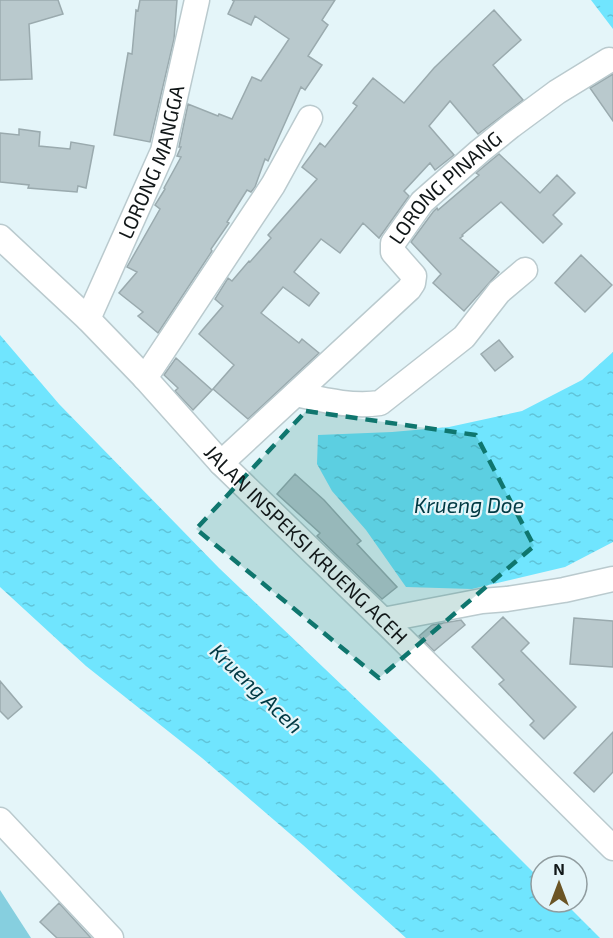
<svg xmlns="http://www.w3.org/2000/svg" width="613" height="938" font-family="'Exo 2',sans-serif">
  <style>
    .park { fill: #86cfdf }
    .water { fill: url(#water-ripples) }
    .building { fill: #b9c9cd; stroke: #9aaaae; stroke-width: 1.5 }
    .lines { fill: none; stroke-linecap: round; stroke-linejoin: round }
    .minor-casing { stroke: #bacace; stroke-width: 27 }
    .minor { stroke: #fff; stroke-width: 24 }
    .marked { fill: #0f766e; fill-opacity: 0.2; stroke: #0f766e; stroke-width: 4.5; stroke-dasharray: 12 8; stroke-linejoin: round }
    .labels { text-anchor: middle; stroke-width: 4.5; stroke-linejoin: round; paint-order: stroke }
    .street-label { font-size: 20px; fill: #111718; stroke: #e4f5f9 }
    .water-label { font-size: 21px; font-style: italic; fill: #003943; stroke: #e4f5f9 }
  </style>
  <defs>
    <pattern id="water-ripples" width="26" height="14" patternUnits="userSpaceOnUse" patternTransform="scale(1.5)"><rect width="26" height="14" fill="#70e5fe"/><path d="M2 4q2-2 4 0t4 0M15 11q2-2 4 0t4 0" fill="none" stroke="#60c4d9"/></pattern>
  </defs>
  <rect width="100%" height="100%" fill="#e4f5f9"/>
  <path class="park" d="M0,890L31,938H0Z"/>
  <path class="water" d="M591,0H613V29Z
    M0,335L59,404L219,568L432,771L541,880V902H564L600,938H406L303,845L202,758L86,666L0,587Z
    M613,352V542L565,567L472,589L406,587L366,530L332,491L317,464L318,435L392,432L449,427L522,411L582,380Z"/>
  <path class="building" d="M0,0H58L63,14L29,24L32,79L0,80Z
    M140,0H177L174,39L150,142L114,135L128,53L132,54L136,10L138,11Z
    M232,0H335L322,20L328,25L308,56L322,65L305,90L301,87L268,161L265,159L255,187L251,192L247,190L227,222L229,223L211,249L212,251L158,333L138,316L143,312L119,293L137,272L127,267L160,209L155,205L165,189L164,188L181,157L177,156L181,147H179L188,104L218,116L219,114L232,119L252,77L261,81L289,39L255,16L251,25L228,14L234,1Z
    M494,10L521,40L493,65L523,100L478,134L450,101L429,126L454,155L435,170L430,163L404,191L409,196L379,238L363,223L340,253L321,239L294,272L319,293L309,306L283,287L261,313L299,343L302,339L319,353L248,419L213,389L234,365L199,334L223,306L215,299L228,278L232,281L249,261L250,262L271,238L268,235L317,179L302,167L320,143L325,147L357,106L353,103L373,78L404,103L434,68Z
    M613,74V121L590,88Z
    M19,129L40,132L39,146L70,149L71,142L94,146L86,188L78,186L77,192L28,188L29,185L0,182V133L19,135Z
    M499,154L540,193L557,175L575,193L553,215L562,224L543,243L501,202L462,235L463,236L460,238L499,272L464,311L433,283L441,274L411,242L433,212L437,208L438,210L479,175L476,173Z
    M581,255L612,285L585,312L555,283Z
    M499,340L513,357L495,371L481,354Z
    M176,358L212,390L193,410L175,391L178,388L164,375Z
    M295,474L324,500L361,541L357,544L397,587L382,599L317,536L320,533L277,494Z
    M503,617L529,643L521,651L576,707L544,739L530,725L534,721L499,684L504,680L472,647Z
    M574,618L613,621V667L570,664Z
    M461,620L465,625L434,651L419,636L432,625Z
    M0,681L22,707L8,719L0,711Z
    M613,732V772L594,792L574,773Z
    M59,903L91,938H57L40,922Z"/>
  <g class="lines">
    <defs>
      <g id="minor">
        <path id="s1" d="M0,237L88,319L145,378L221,463L383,620L613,848"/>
        <path id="s2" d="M88,319L163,151L197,0"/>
        <path d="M145,378L273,185L310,118"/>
        <path d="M296,394C324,400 351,407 380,403L464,337L499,292L525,270"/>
        <path id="s3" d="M221,463L409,289L413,283L414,276L393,252V243L422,202L480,151L511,126L557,92L609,60"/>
        <path d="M383,620L482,601L507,599L564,590L613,579"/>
        <path d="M0,820L111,938"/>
      </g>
    </defs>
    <use href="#minor" class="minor-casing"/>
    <use href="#minor" class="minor"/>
  </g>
  <path class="marked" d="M306,411L476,435L534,546L379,678L196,529Z"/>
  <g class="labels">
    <g class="street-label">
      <text dy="7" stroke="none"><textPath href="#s2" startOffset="170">LORONG MANGGA</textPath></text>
      <text dy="7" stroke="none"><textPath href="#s3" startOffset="388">LORONG PINANG</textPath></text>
      <text dy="7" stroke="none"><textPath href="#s1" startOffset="434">JALAN INSPEKSI KRUENG ACEH</textPath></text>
    </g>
    <g class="water-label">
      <text x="469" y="513">Krueng Doe</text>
      <text transform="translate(256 689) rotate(44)" y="7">Krueng Aceh</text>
    </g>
  </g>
  <g transform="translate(559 884)"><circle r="28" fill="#e4f5f9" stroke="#909c9f" stroke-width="1.5"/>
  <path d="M0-4.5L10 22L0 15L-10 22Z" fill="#6b5525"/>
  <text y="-9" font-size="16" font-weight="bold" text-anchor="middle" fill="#111718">N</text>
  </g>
</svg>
